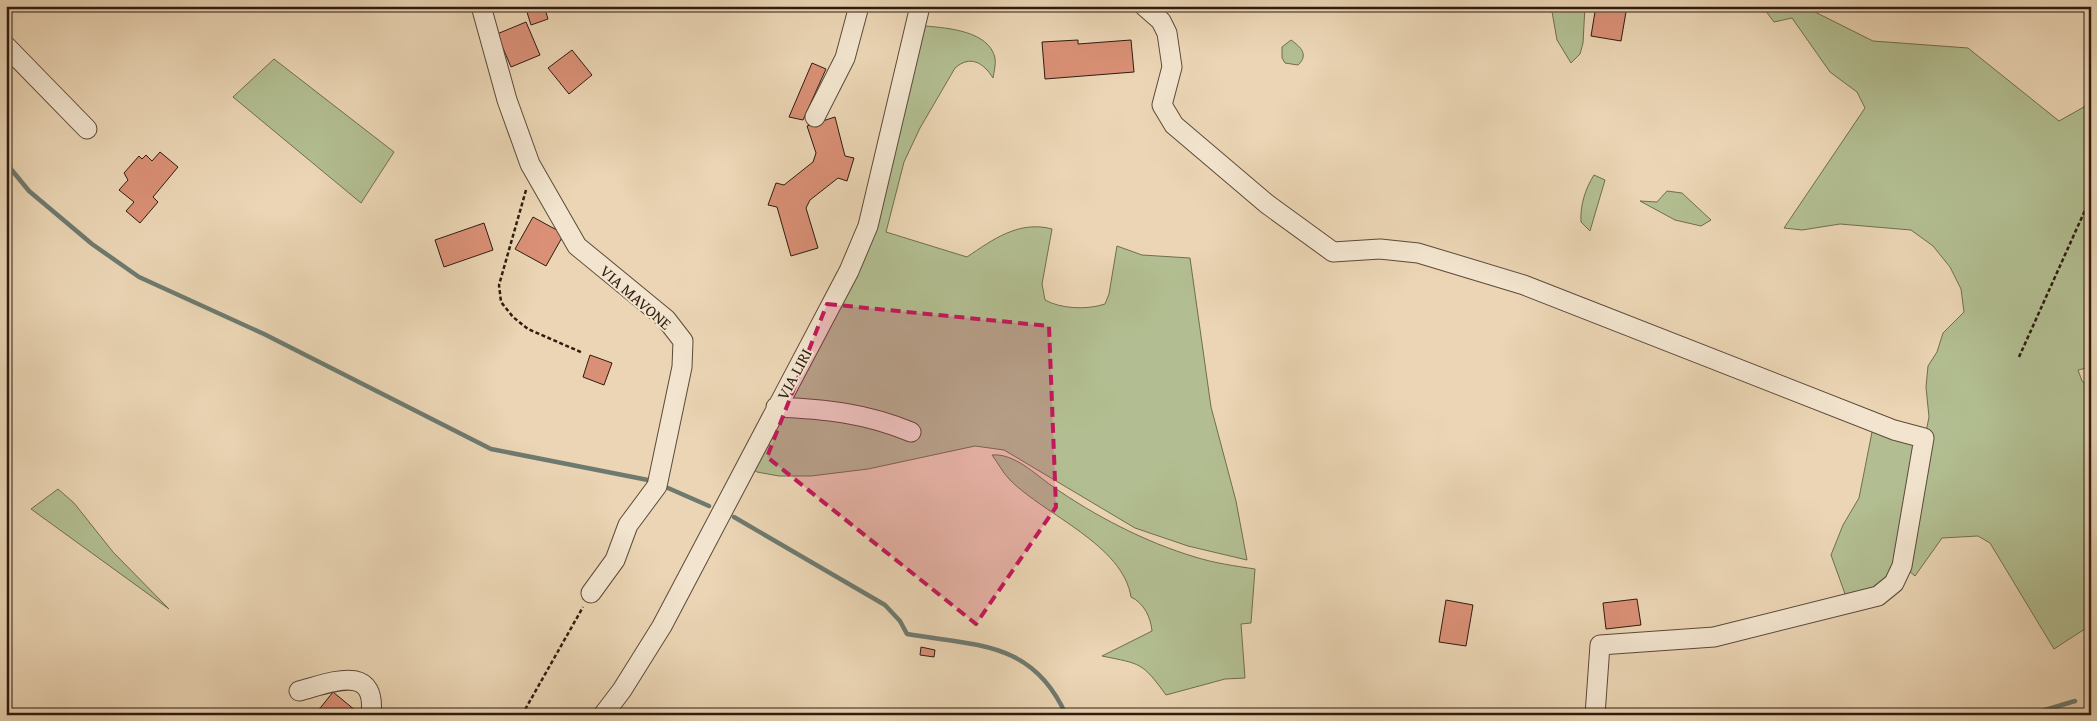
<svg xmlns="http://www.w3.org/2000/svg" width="2097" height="721" font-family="'Gentium Book Plus',serif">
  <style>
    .green { fill: #b2be91; stroke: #706d50 }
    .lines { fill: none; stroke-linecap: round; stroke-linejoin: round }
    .stream { stroke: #6e7a6f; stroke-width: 4.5 }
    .building { fill: #da9076; stroke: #2e1c10 }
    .minor-casing { stroke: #5d4a39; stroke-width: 21 }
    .path { stroke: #2e1c10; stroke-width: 2.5; stroke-dasharray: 4 2.5; stroke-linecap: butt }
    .minor { stroke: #f2e4ce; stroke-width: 19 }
    .marked { fill: #c2185b; fill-opacity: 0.2; stroke: #c2185b; stroke-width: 4; stroke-dasharray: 10 6; stroke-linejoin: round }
    .labels { text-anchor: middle; stroke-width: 4; stroke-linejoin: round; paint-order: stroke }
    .street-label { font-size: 16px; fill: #2e1c10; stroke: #f2e4ce }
  </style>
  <rect width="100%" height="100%" fill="#ebd5b4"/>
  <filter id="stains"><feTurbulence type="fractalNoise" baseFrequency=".004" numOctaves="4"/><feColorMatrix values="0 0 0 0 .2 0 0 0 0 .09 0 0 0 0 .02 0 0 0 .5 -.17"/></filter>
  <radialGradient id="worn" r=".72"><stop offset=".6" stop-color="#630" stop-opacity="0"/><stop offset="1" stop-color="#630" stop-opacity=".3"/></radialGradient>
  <path class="green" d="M1551,6H1585L1583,43L1580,54L1571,63L1557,40Z
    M1762,6H1803L1873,41L1968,48L2059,121L2091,103V367L2078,370L2082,381L2091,389V625L2054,649L1990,543L1978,536L1942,538L1915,576L1903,566L1897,580L1848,602L1831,555L1843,525L1859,498L1873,427L1925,437L1929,417L1926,387L1928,366L1937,352L1943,333L1964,312L1961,289L1950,267L1933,246L1911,230L1840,224L1802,230L1784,228L1865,108L1857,92L1830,72L1792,18L1774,22Z
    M925,26C948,28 989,31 995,58C996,64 994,72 993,78C983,62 970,55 955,68L920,128L904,162L886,232L967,257C992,240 1019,220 1052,229L1042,284L1045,300C1061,309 1087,310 1105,304L1109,294L1117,246L1142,255L1190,258L1211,407L1236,501L1247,560L1188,546L1135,528L1004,450L975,446L868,469L811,476H779L757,472L749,466L872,232Z
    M1291,40C1301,47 1309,55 1298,65L1285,63L1282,58V47Z
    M274,59L394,152L361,203L233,97Z
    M1594,175L1605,180L1590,231L1581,222C1580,206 1585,189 1594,175Z
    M1667,191L1682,193L1711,220L1701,226L1675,220L1640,201L1657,202Z
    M992,455C1014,453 1035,474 1052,486C1095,516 1145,542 1195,557C1214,563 1235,566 1255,569L1251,623L1241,624L1245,678L1225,679L1166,695C1142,662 1141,664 1102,656L1152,631C1151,618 1144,603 1131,597C1123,545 1045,515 1010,480C1003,473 998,463 992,455Z
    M58,489L74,503L113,552L169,609L31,509Z"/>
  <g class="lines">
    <path class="stream" d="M6,163L29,191L92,244L139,277L264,334L491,449L648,480
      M668,488L709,506
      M734,517L885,605L900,621L907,634C977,646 1033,641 1066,715
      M2028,715L2075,701"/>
  </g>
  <path class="building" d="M534,6H544L548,19L531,25L526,9Z
    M1596,6H1627L1621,41L1591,36Z
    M526,22L540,55L511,67L497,34Z
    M1078,40V44L1131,40L1134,72L1045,79L1042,42Z
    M572,50L592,75L569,94L548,68Z
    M812,63L826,69L803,120L789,117Z
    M835,117L845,156L854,158L847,181L838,178L810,200L806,208L818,248L791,256L777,207L768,205L776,183L784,185L813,162L816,153L807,126Z
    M160,152L178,167L153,197L158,202L140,223L126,211L134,202L119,190L128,180L124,173L139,156L142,159L146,155L152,161Z
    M533,217L564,234L546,266L515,249Z
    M484,223L493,250L444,267L435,240Z
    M590,355L612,363L604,385L583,377Z
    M1637,599L1641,625L1606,629L1603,603Z
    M1446,600L1473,605L1466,646L1439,642Z
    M921,647L935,650L934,657L920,655Z
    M333,692L361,715H320L317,712Z"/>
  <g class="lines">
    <defs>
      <path id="minor" d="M481,6L507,100L530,164L577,246L666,319L683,341L682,367L657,486L628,525L615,560L591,593
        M1144,6L1161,21L1167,33L1172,67L1162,105L1174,125L1267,204L1333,252L1380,249L1418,253L1524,285L1894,430L1924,438L1902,566L1894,583L1878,596L1714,637L1600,645L1595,715
        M6,46L87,129
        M815,117L845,58L859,6
        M776,407C825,409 865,413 911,432
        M299,691C330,683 377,662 371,715
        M603,715L622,690L662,626L849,271L868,226L920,6"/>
    </defs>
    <use href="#minor" class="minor-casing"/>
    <path class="path" d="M526,190L499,285L501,302L513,317L528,329L583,353
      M2019,357L2091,197
      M522,715L583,607"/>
    <use href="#minor" class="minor"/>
  </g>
  <path class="marked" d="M827,304L1049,326L1056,507L976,624L767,457Z"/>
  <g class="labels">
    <g class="street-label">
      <text transform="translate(636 297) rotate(41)" y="6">VIA MAVONE</text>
      <text transform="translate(794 374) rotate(-62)" y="6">VIA LIRI</text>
    </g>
  </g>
  <rect width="2097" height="721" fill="none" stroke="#ebd5b4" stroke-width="25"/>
  <rect x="8" y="8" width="2082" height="706" fill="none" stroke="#2e1c10" stroke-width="2.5"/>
  <rect x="12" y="12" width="2072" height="696" fill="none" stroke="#2e1c10"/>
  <rect width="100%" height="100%" filter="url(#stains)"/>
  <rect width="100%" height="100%" fill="url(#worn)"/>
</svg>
